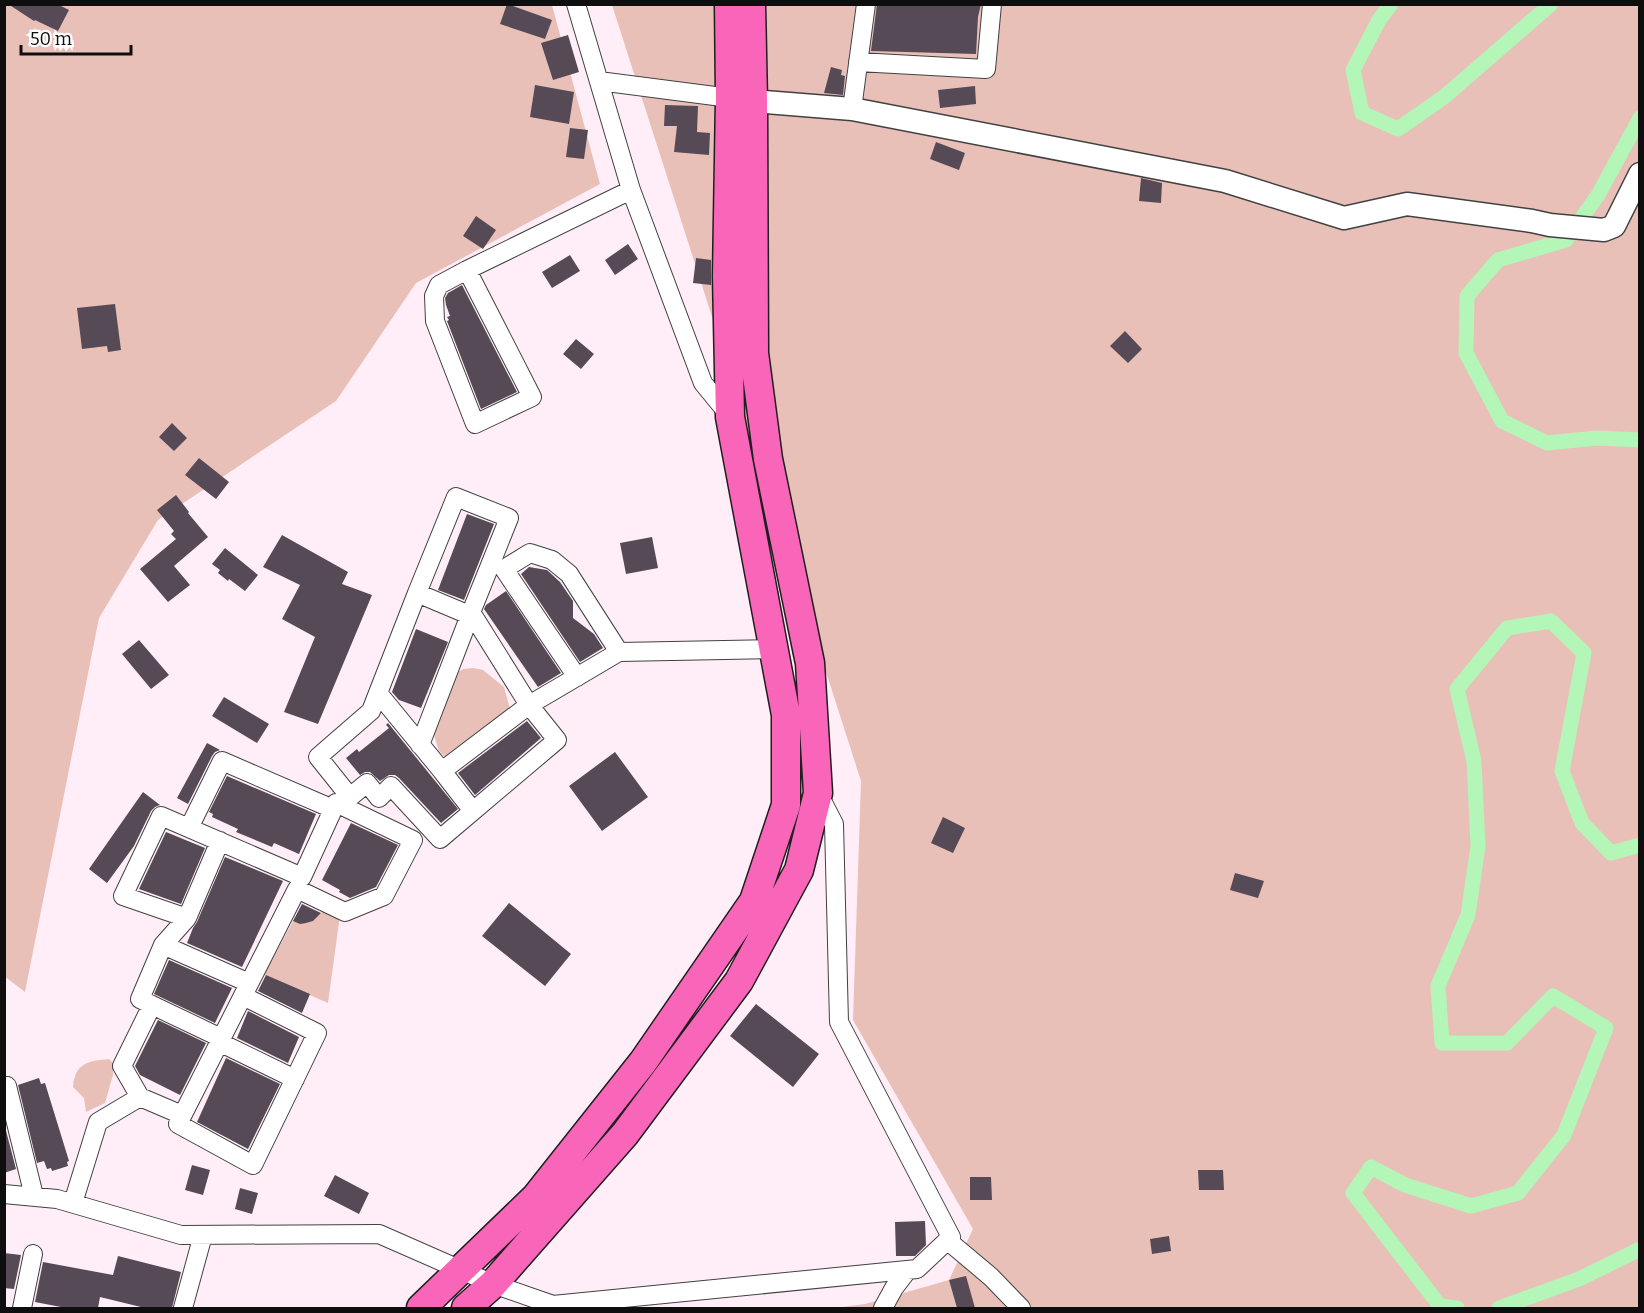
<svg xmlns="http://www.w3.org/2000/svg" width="1644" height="1313" font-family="Bitter,serif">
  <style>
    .green { fill: #e9c0b8 }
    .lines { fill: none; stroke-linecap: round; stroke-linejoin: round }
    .canal { stroke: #b3f6b7; stroke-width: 15 }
    .building { fill: #564a56 }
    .minor-casing { stroke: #414141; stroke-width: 20 }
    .tertiary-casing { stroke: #414141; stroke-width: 25 }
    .primary-casing { stroke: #1f1f1f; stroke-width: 31 }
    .minor { stroke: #fff; stroke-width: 18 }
    .tertiary { stroke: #fff; stroke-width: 22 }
    .primary { stroke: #f965b8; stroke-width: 28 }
  </style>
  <rect width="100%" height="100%" fill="#ffeef7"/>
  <path class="green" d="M4,5H552L600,184L416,283L336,401L158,520L99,618L25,992L4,976Z
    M612,5H1639V1308H835L865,1304L949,1280L973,1229L853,1020L861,781Z
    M473,668L483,670L504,687L510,709L449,756H444L439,751L433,732L458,672L463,669Z
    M324,910L340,915L328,1003L264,975L293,921C308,926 314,920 324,910Z
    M109,1059L113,1063V1075L105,1103L86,1112L84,1098L73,1087C75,1063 88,1061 109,1059Z"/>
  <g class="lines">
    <path class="canal" d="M1391,4L1379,20L1353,70L1362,113L1398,129L1444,97L1551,4
      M1640,118L1598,195L1566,240L1498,260L1467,296L1466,353L1502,421L1547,443L1597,438L1640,440
      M1457,1308L1440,1306L1353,1193L1371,1167L1405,1185L1471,1206L1518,1193L1564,1135L1606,1028L1553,996L1507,1043H1442L1438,986L1468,915L1478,846L1474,761L1457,689L1507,628L1551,621L1584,653L1562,771L1582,823L1611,853L1640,845
      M1499,1308L1579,1279L1640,1249"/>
  </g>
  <path class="building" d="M8,4H57L69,10L58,31L35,20L34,21Z
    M507,4L552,20L545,39L500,24Z
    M877,4H981L978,17L976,54L871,51Z
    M568,35L579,72L553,80L541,43Z
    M831,67L842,70L841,75L845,76L843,95L824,93Z
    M535,85L574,92L569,124L530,117Z
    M975,86L976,104L940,108L938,90Z
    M665,105L698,106L697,132L710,133L709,155L674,152L677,126H664Z
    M570,128L588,130L584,159L566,157Z
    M936,142L965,153L959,170L930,159Z
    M1141,178L1162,183L1161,203L1139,201Z
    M476,216L496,230L483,249L463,236Z
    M628,244L638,259L615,275L605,260Z
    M570,255L580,271L552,288L542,272Z
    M696,258L711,260V285L693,283Z
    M462,285L517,392L481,409L447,321L449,320L447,317L450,316L446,305L445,298L448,293Z
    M115,304L121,350L108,352L107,346L82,349L77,308Z
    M1125,331L1142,349L1128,363L1110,346Z
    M576,339L594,354L581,369L563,354Z
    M172,423L187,438L174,451L159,437Z
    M199,458L229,482L216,499L185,475Z
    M176,495L189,512L188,513L208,537L174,566L190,585L168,602L140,569L176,539L171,534L174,531L157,510Z
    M467,514L494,524L464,600L438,590Z
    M282,535L348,572L342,584L372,595L318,724L284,712L315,637L282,619L300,585L263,567Z
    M652,537L658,568L626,574L620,543Z
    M225,548L258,575L245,591L229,579L228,581L218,573L220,570L212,564Z
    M529,567L547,570L560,582L573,601V618L594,634L603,648L580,662L521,574Z
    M506,591L561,673L538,687L484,609L486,605Z
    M416,629L448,642L421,708L399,700L392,692Z
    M139,640L169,675L151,689L122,654Z
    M224,697L269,724L257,743L212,716Z
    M527,721L541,738L475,795L458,773Z
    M388,723L458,809L441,823L399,778L395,775H389L380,781L370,772H365L360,775L346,758L357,749L359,752L389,728L386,725Z
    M207,743L220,750L215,752L212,756L188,804L177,798Z
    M615,752L648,797L602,831L569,786Z
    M227,776L316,814L299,854L274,843L272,847L236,832L238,829L212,817L213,814L209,812Z
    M143,792L160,805L155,807L151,811L134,846L107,883L89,869Z
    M943,817L965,828L953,853L931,843Z
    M351,823L398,845L376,887L350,898L339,892L340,890L322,880Z
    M166,832L205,848L181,904L139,889Z
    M225,857L283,881L242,967L187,943L193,928L197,922Z
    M1235,873L1264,881L1258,898L1230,890Z
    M509,903L571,954L545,986L482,936Z
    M302,904L321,913L313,921L306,923L300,924L293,921Z
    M169,960L232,988L215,1023L154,994Z
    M266,975L310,994L302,1013L258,991Z
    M756,1004L819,1054L793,1087L730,1036Z
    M248,1011L299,1037L288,1063L237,1038Z
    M158,1020L206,1043L180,1095L140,1075L135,1066Z
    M226,1058L280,1084L248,1149L197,1122Z
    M39,1078L41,1084L45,1083L69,1161L67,1162L68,1166L52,1171L51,1168L47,1169L44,1161L37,1163L18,1085Z
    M4,1123L16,1169L4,1173Z
    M192,1165L210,1170L203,1195L185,1190Z
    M1198,1170H1223L1224,1190H1199Z
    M335,1175L369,1193L359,1214L324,1196Z
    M970,1177H991L992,1200H970Z
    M240,1188L258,1193L252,1214L235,1209Z
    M925,1221L926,1245L915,1256H896L895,1222Z
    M1169,1236L1171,1251L1152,1254L1150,1239Z
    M4,1253L21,1255L14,1289L4,1288Z
    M118,1256L181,1272L172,1308H145L100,1297L98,1308H66L35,1302L43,1262L113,1275Z
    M966,1276L975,1308H957L949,1280Z"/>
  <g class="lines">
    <defs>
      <path id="minor" d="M576,4L631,190L703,383L730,416
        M858,62L986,69L992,4
        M599,81L730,98
        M852,109L866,4
        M467,270L439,285L434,296L435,321L475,424L532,397L467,270L631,190
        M417,593L456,497L509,518L470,615L420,745
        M577,677L504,569L530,553L552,560L569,574L619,652
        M378,693L442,771L529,705L557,740L440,839L391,786L379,798L367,783L350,797L318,757L371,711L417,593L474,617L529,705L619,652L774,649
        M442,771L473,811
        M189,828L222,761L333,809
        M187,918L220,841
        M163,945L249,983
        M152,1005L221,1038
        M219,1042L295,1079
        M7,1086L34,1196
        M140,1097L182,1115
        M4,1194L57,1199L181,1235L379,1234L493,1284L553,1305L917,1269L951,1237L839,1022L834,824L818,793
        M73,1203L98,1122L140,1097L122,1066L152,1005L140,999L163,945L187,918L123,896L161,816L302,877L336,803L413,840L384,896L345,912L297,889L178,1124L253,1165L317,1033L243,996
        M947,1240L991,1277L1021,1308
        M22,1308L33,1254
        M183,1308L203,1235
        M883,1308L894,1288L907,1271"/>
      <path id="tertiary" d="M753,101L852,109L1225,181L1344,218L1407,204L1532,221L1550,225L1604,230L1614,226L1640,174"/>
      <path id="primary" d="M421,1308L536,1197L643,1062L754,901L786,805V715L730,417L727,276L730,98L729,4
        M466,1308L493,1284L625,1134L739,981L799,870L818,793L810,663L768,459L754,353L753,101L751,4"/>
    </defs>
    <use href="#minor" class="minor-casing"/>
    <use href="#tertiary" class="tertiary-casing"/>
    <use href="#primary" class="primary-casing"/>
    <use href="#minor" class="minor"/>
    <use href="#tertiary" class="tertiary"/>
    <use href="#primary" class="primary"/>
  </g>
  <rect width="1644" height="1313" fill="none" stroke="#0e0e0e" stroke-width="12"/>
  <path d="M21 45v9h110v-9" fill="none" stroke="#0e0e0e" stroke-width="3"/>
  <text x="30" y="45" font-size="18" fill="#0e0e0e" stroke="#ffffff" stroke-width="4.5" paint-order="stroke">50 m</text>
</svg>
